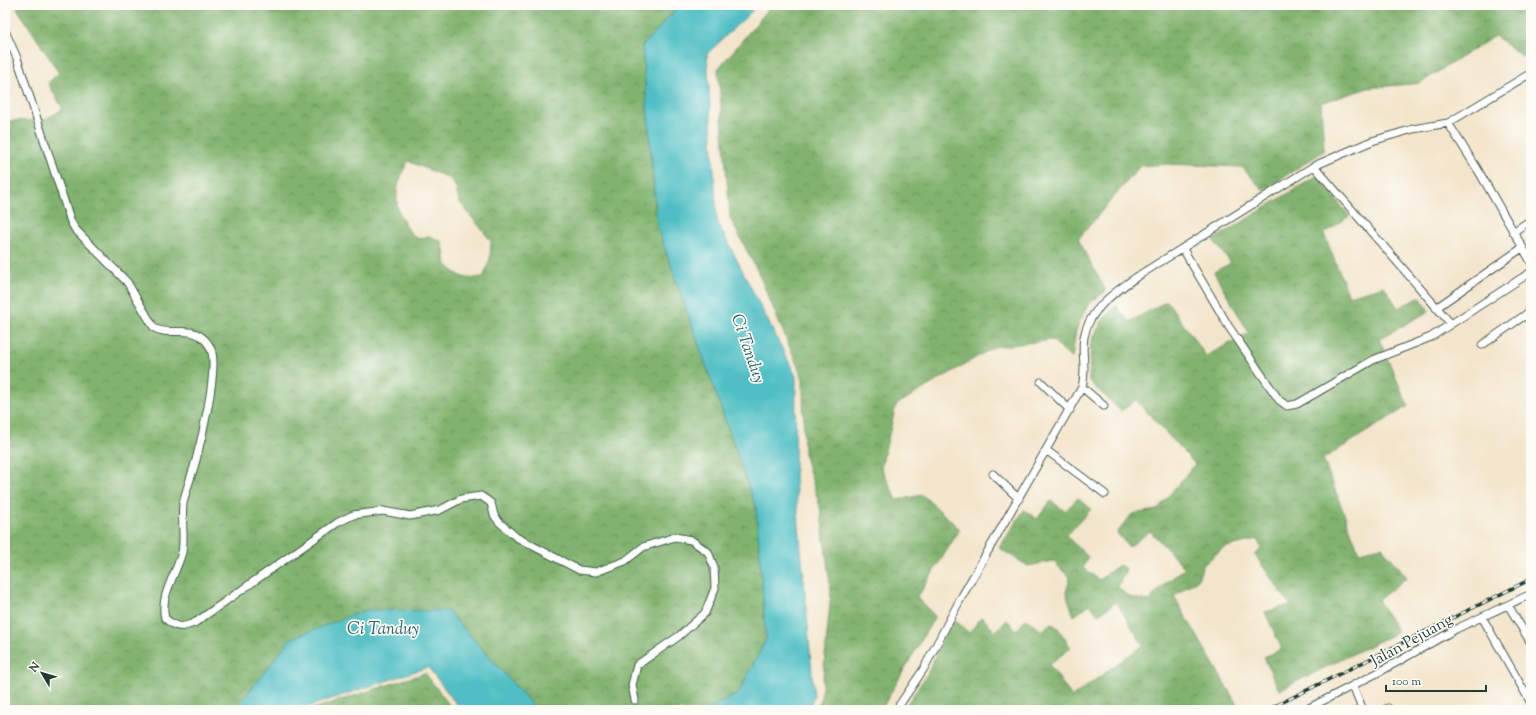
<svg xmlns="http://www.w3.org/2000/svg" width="1536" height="715" font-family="'Sorts Mill Goudy',serif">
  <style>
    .forest { fill: url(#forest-crowns); stroke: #507851; fill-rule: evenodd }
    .water { fill: #50bfc5; stroke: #387e7c }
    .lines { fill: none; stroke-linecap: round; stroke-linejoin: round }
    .minor-casing { stroke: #3f564b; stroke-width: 9 }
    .minor { stroke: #fff; stroke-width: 7 }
    .rail-casing { stroke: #1f3d34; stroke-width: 3.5 }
    .rail { stroke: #fdfcf7; stroke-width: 2; stroke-dasharray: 6; stroke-linecap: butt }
    .labels { text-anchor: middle; stroke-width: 3.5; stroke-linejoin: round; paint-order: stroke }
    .street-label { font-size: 16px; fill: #1f3d34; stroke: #fdfcf7 }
    .water-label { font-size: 17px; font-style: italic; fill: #2e6460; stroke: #fdfcf7 }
  </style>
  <defs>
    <pattern id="forest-crowns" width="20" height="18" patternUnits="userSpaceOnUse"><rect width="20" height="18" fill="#81b36e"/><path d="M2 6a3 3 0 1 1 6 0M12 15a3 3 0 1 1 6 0" fill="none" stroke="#69935b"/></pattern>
  </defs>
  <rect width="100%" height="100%" fill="#fdfcf7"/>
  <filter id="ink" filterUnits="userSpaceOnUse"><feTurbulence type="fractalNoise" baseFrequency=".025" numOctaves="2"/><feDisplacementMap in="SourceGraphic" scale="8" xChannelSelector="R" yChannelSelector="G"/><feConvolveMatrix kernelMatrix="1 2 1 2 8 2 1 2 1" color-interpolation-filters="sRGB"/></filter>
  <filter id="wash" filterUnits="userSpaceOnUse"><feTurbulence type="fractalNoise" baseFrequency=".012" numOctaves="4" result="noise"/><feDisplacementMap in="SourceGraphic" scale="16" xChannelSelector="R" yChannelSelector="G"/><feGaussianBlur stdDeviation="0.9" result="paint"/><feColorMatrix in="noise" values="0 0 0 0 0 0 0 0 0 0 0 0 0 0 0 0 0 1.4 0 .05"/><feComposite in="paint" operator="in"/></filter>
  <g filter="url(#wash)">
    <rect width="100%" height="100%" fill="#f3e5cb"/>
    <path class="forest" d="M15,5H680L642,46L657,226L756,507L766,639L738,694L706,710H537L448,611L235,708V710H5V117L7,121L44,120L63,109L48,83L59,73ZM408,161L449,178L455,185L459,201L491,241L490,259L484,276C466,282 459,276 446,265L444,249L441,241C437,239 432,237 429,236C425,236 422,240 417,238C412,236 408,229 405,224C391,203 397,182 408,161Z
      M772,5H1071L1078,7L1117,5H1531V55L1525,58L1495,36L1420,83L1368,88L1321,103L1324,151L1263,190L1242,167L1167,164L1140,166L1078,239L1106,291L1088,304L1076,330L1072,358L1052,340L994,347L896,405L881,468L897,500L922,495L960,529L917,598L935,616L881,710H816L821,699L831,592L820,507L804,453L803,379L758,272L730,218L718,69Z
      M1318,175L1349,216L1324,234L1349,296L1384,286L1398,308L1420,297L1429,311L1379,339L1408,406L1323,459L1359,552L1382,547L1407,577L1378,600L1398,632L1279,690L1264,657L1282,649L1265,612L1290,605L1255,555L1261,549L1258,539L1223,548L1203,565L1198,579L1174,596L1240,710H903L928,673L940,644L954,619L969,633L982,617L995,632L1007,620L1017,630L1026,619L1042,631L1051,623L1058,628L1071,648L1049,664L1072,697L1143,645L1116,602L1098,615L1090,604L1074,616L1066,593L1070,578L1053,561L1028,566L999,548L1024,510L1037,519L1051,501L1065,511L1078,498L1091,509L1066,536L1088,557L1083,568L1099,580L1119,565L1126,569L1118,587L1129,597L1148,601L1166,583L1185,568L1150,531L1129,547L1117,533L1132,514L1157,510L1195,464L1136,400L1121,411L1089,381L1091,342L1102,321L1116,306L1129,322L1167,301L1206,356L1249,333L1214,272L1231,263L1213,240Z
      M425,673L453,710H310Z"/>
    <path class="water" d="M680,5H758L707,54L717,221L796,376L795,480L814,696L808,710H706L738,694L766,639L756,507L657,226L642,46Z
      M365,610L448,611L537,710H461L428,667L304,708L303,710H235L290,639Z"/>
  </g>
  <g filter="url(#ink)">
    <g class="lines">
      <defs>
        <path id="minor" d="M5,31L17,58L71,222L75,229L127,282L154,328C169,337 190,324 205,340C208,343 211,349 212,353C217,374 202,438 196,460C192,475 186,489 183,504C181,520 185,536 182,552C177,573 159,596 165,618C176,629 183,628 196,622L337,523L353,515L383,511L410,516L440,510L461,499L481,496L491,503L494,515L499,522L516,537L579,570L596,572L625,561L643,547L675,537L691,540L708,552L714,567L715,588L705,613L679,636L637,665L632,685L635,700
          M1531,73L1448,123L1478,170L1531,262
          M1314,166L1451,324
          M1513,232L1531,220
          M1183,249L1229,327L1279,400L1287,406L1297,404L1373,360L1431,337L1531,272
          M1436,308L1522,248
          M1526,314L1531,322
          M1482,345L1531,311
          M1041,382L1070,410
          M1082,387L1104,406
          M1046,450L1105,494
          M993,474L1019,499
          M1508,605L1531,643
          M1482,617L1531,703
          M1353,686L1363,710
          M896,710L923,670L961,598L1082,387C1087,367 1081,354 1084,337C1089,308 1118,290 1141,274L1314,166L1372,141L1413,129L1448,123
          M1305,710L1381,671L1456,629L1531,594
          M1384,710L1388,708"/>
      </defs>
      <use href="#minor" class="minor-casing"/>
      <use href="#minor" class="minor"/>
      <defs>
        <path id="rail" d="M1267,710L1531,579"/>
      </defs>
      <use href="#rail" class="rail-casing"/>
      <use href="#rail" class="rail"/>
    </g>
  </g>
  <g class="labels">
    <g class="street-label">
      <text transform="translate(1411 639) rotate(-29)" y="6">Jalan Pejuang</text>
    </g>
    <g class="water-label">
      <text transform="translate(749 348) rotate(71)" y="6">Ci Tanduy</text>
      <text x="383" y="634">Ci Tanduy</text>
    </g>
  </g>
  <rect width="1536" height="715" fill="none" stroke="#fdfcf7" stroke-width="20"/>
  <g transform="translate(42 673) rotate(308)" stroke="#fdfcf7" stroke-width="3" paint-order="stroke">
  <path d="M0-3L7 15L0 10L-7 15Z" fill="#1f3d34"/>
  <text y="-6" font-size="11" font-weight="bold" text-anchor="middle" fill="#1f3d34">N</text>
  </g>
  <path d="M1386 685v6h100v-6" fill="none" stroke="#1f3d34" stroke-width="2"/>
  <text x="1392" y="685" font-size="12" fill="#1f3d34" stroke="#fdfcf7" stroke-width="3" paint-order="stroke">100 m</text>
</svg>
